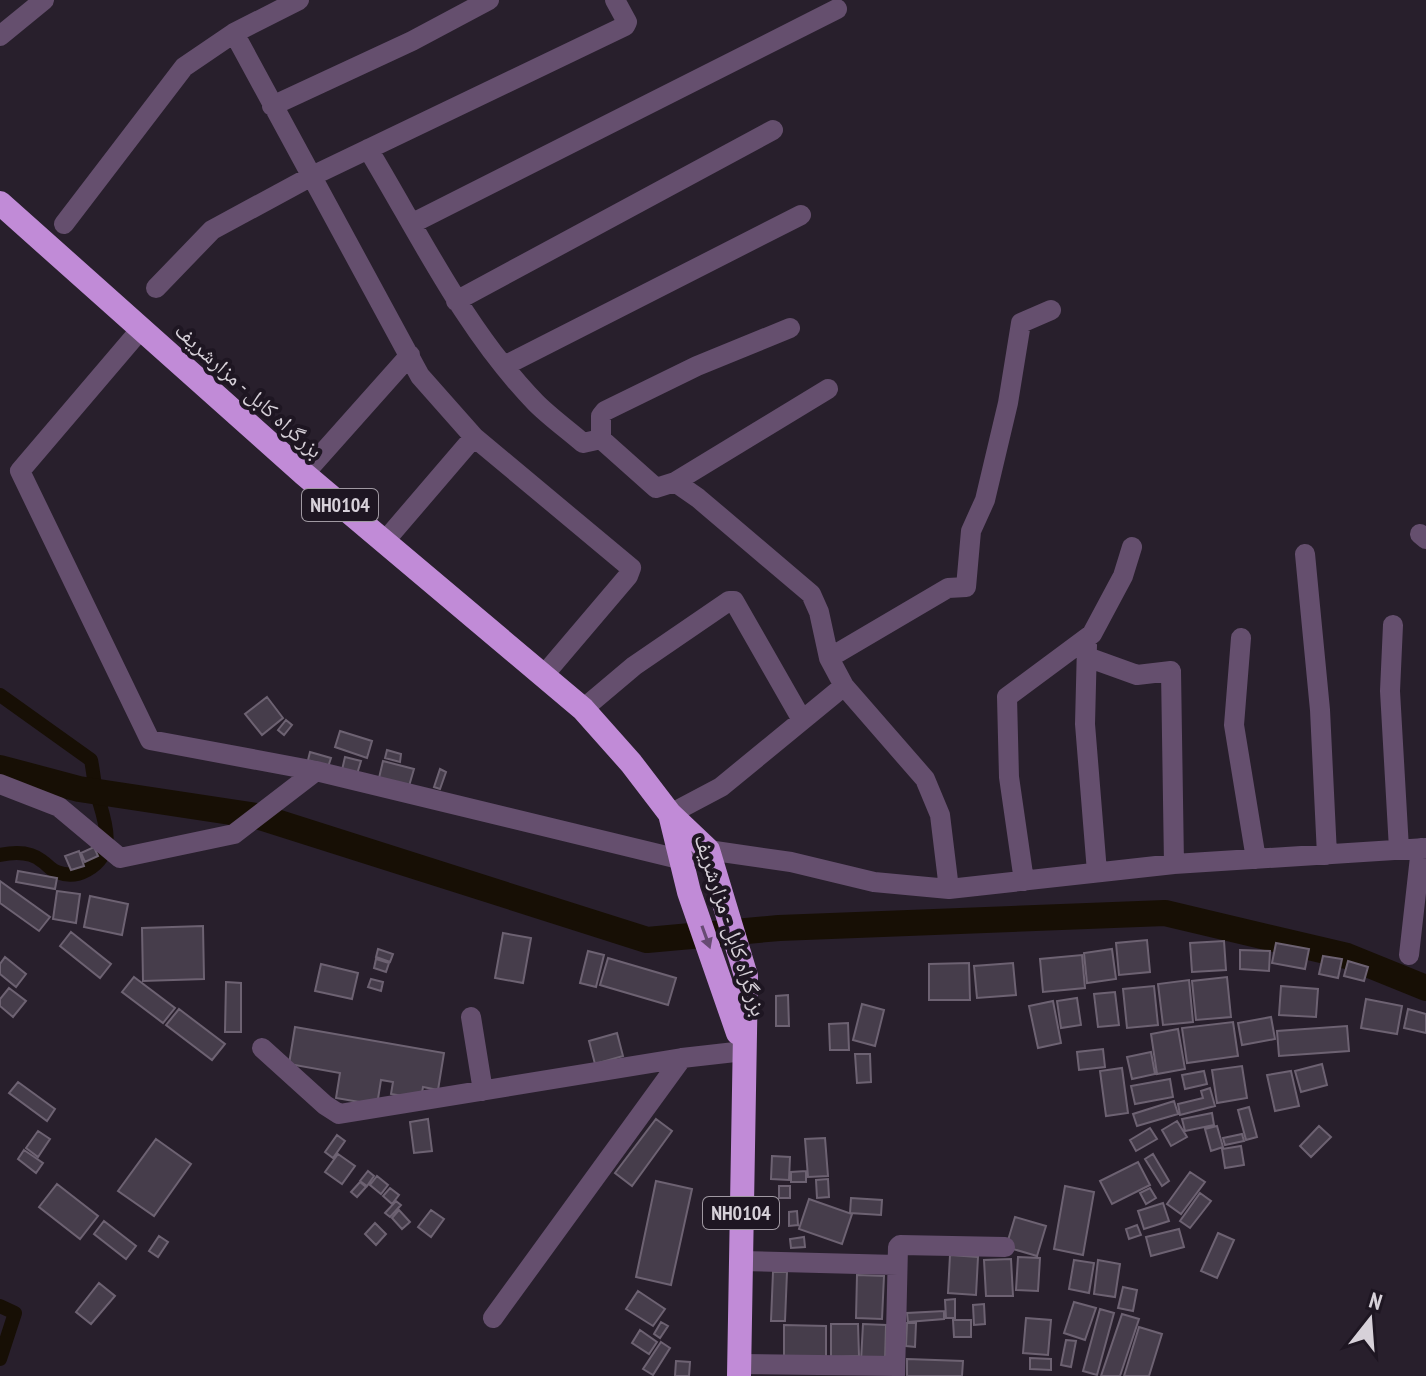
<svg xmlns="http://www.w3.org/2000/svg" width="1426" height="1376" font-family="'PT Sans Narrow','Noto Naskh Arabic',sans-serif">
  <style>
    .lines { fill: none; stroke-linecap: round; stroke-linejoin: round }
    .canal { stroke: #170f05; stroke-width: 14 }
    .river { stroke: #170f05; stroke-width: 26 }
    .building { fill: #463d4b; stroke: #6d6272; stroke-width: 2 }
    .minor { stroke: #654f6e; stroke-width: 20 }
    .highway { stroke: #c18bd7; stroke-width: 24 }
    .oneway { fill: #674b73 }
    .labels { text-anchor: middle; stroke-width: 8; stroke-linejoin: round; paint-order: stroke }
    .shield { fill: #1e1622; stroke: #a099a2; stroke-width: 2 }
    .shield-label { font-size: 20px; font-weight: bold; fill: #d7d1d9 }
    .street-label { font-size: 22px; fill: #d7d1d9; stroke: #1e1622 }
  </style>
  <rect width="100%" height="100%" fill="#281f2c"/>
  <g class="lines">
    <path class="canal" d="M0,695L91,760C93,770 94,781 96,791C103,817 120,852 87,870C78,875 67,876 57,872C51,870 48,865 42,861C31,852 14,852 0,855
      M0,1306L15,1313L0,1359"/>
    <path class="river" d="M0,768L79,789L257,816L647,940L779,928L1165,913L1347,956L1426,988"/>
  </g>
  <path class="building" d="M267,697L283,718L262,735L245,714Z
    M286,720L292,725L284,735L278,730Z
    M340,731L372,741L367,758L335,747Z
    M387,750L401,754L400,762L385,758Z
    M310,752L331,758L328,767L308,760Z
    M345,757L361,761L357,774L342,770Z
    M383,761L414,769L409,786L379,778Z
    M440,769L446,772L440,789L434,787Z
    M94,847L98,856L85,862L81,853Z
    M79,851L84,866L71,870L65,856Z
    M18,871L57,878L55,889L16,882Z
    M0,881L50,917L39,931L0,903Z
    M57,891L80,894L76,923L53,919Z
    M90,896L128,904L122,935L84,927Z
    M203,926L204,979L143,981L142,928Z
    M71,932L111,964L100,978L60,946Z
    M503,933L531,938L523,983L495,978Z
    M1147,940L1150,972L1119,975L1116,943Z
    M1224,941L1226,970L1192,972L1190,943Z
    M1276,943L1309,949L1305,969L1272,963Z
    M378,949L393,954L390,962L376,957Z
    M1112,949L1116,979L1087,983L1084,953Z
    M1240,950L1270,951L1269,971L1240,969Z
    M588,951L604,955L596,987L580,983Z
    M1082,955L1085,988L1043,992L1040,959Z
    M1323,956L1342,959L1338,978L1319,974Z
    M5,957L26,974L16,987L0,974V964Z
    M608,958L676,978L668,1005L600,985Z
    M376,959L389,963L386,972L374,968Z
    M1348,961L1368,967L1364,981L1344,976Z
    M969,963L970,1000H929V964Z
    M1013,963L1016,995L977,998L974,966Z
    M321,964L358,973L352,999L315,991Z
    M134,977L175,1008L163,1023L122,992Z
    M1227,977L1231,1017L1196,1020L1192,981Z
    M371,979L383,982L381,991L368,987Z
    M1189,980L1193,1022L1163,1025L1158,984Z
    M226,982L241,983V1032H225Z
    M1154,986L1158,1025L1127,1028L1123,989Z
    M1281,986L1318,989L1316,1017L1279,1015Z
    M9,988L26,1001L13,1017L0,1006V999Z
    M1115,992L1119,1025L1098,1027L1094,994Z
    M788,995L789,1026H776V996Z
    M1077,998L1081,1025L1061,1028L1057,1001Z
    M1366,999L1402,1006L1397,1034L1361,1028Z
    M1053,1001L1061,1043L1038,1048L1029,1006Z
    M862,1004L884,1010L875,1046L853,1040Z
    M179,1009L225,1044L212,1060L166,1025Z
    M1408,1009L1426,1014V1033L1404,1028Z
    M1271,1017L1275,1039L1242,1045L1238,1023Z
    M1233,1022L1238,1056L1187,1063L1182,1028Z
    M848,1023L849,1050H830L829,1024Z
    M1347,1026L1349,1051L1279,1056L1277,1031Z
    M295,1027L444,1053L438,1090L423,1087L421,1099L391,1094L393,1082L381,1080L377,1105L336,1098L340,1073L289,1064Z
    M1178,1029L1185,1069L1157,1074L1151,1034Z
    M617,1033L623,1056L595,1064L589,1041Z
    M1103,1049L1105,1067L1079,1070L1077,1052Z
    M1151,1052L1155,1074L1132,1079L1127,1057Z
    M855,1054H870L871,1082L857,1083Z
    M1322,1064L1327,1085L1301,1092L1295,1071Z
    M1242,1066L1247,1098L1217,1103L1212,1070Z
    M1122,1068L1128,1113L1106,1116L1100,1071Z
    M1204,1071L1207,1084L1185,1089L1182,1075Z
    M1291,1071L1299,1106L1275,1111L1267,1075Z
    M1170,1079L1173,1097L1135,1104L1131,1086Z
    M18,1082L55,1109L47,1121L9,1093Z
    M1210,1088L1215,1106L1180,1115L1178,1104L1203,1098L1201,1091Z
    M1174,1101L1178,1114L1137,1126L1133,1114Z
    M1249,1107L1257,1137L1246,1140L1238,1110Z
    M1212,1113L1214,1125L1185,1131L1182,1119Z
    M428,1119L432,1151L414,1153L410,1122Z
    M656,1119L672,1131L632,1186L615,1173Z
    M1177,1121L1187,1137L1171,1146L1162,1130Z
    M1217,1126L1223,1147L1211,1151L1205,1129Z
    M1319,1126L1331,1137L1311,1157L1300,1146Z
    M1150,1128L1157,1139L1136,1151L1130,1140Z
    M38,1131L50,1139L38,1157L26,1148Z
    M1242,1134L1244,1141L1225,1145L1223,1138Z
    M337,1135L345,1141L333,1158L325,1152Z
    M825,1138L828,1176L808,1177L805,1139Z
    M156,1139L191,1164L154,1216L118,1191Z
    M1241,1146L1244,1165L1225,1168L1222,1149Z
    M24,1150L43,1163L36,1173L18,1159Z
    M338,1154L355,1166L342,1184L325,1172Z
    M1153,1154L1169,1181L1162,1186L1145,1159Z
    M772,1156L790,1157L789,1180L771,1179Z
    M1138,1162L1150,1185L1112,1204L1100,1181Z
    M368,1171L374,1176L367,1186L360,1181Z
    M806,1171V1182H791V1172Z
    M1190,1172L1205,1182L1181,1214L1167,1204Z
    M377,1176L388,1185L381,1194L370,1185Z
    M828,1179L829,1197L817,1198L816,1180Z
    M656,1181L692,1189L671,1285L636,1277Z
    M360,1182L366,1187L357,1197L351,1192Z
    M57,1184L98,1216L80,1239L39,1207Z
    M779,1186H790V1198H779Z
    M1065,1186L1094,1192L1083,1255L1054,1249Z
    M390,1188L399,1195L392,1204L383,1196Z
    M1150,1188L1156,1198L1146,1204L1140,1193Z
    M1200,1193L1211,1201L1190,1228L1180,1221Z
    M851,1198L882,1200L881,1215L850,1213Z
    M809,1199L852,1214L842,1244L799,1229Z
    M396,1201L401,1205L390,1217L385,1213Z
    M1163,1203L1169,1221L1144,1229L1138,1211Z
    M399,1210L410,1222L402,1229L392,1218Z
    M431,1210L444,1219L431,1237L418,1227Z
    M797,1211L798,1225L789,1226V1212Z
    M1015,1217L1046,1226L1037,1256L1006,1247Z
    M104,1221L136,1246L126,1259L94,1234Z
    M375,1223L386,1234L376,1245L365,1234Z
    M1137,1225L1141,1235L1129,1239L1126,1229Z
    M1179,1229L1184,1247L1151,1256L1146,1237Z
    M1218,1233L1234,1240L1217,1278L1201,1271Z
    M159,1236L168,1242L158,1257L149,1251Z
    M804,1237L805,1247L791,1248L790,1239Z
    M950,1255L978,1257L976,1295L948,1293Z
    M1018,1257L1040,1258L1038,1291L1016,1290Z
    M1011,1259L1013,1296H986L984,1260Z
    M1074,1260L1094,1263L1089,1293L1069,1289Z
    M1098,1260L1120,1264L1115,1297L1094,1294Z
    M773,1272H787L785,1321H771Z
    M857,1275L884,1276L882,1319L856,1318Z
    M99,1283L115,1296L91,1324L76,1312Z
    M1123,1287L1137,1290L1133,1311L1118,1308Z
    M638,1291L665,1309L653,1326L626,1309Z
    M955,1299V1318H946L945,1300Z
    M1074,1302L1096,1308L1085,1340L1064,1333Z
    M984,1304L985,1324L974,1325L973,1305Z
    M1100,1309L1114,1313L1097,1375L1083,1371Z
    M944,1311V1319L908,1322L907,1313Z
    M1122,1314L1139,1319L1120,1376H1101Z
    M1026,1318L1051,1320L1048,1355L1023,1353Z
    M953,1320H971V1337H954Z
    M661,1322L668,1326L660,1338L654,1334Z
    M907,1323H916L915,1347L906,1346Z
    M831,1324H858L859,1356L831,1357Z
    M863,1324L886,1325L885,1361H861Z
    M784,1325L826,1326V1358L784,1357Z
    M1139,1327L1162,1334L1149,1376H1124Z
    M640,1330L657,1342L649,1354L632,1343Z
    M1066,1340L1076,1341L1071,1367L1061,1365Z
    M661,1342L670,1348L653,1375L643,1369Z
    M1030,1358L1051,1359V1370L1030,1369Z
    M907,1359L963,1361L962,1376H907Z
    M676,1361L690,1362L689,1376H675Z"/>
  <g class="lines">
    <path class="minor" d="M234,33L420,376L474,437L631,568L628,576L543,676
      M0,36L44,0
      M272,106L412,41L489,0
      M368,149C420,235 465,330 536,403C550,417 568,430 583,443L601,439L656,488L675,482L698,498L811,594L819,612L829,658L844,686L925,779L940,815L949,889
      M413,223L837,9
      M64,224L184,67L234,33L299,0
      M156,288L212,230L310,177L625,26L627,22L615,0
      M456,301L773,130
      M141,329L20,471L150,740L316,771L679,859L708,850L791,862L874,882L949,889L1174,864L1426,848
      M504,366L801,215
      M601,439V416L605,411L697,366L790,328
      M304,474L410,355
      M675,482L828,389
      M1420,534L1426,539
      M384,542L474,437
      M1305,554L1320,710L1327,855
      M1393,625L1390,691L1399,849
      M1241,638L1234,725L1256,859
      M1087,645L1085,724L1097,872
      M1087,657L1137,675L1171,671L1174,864
      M829,658L948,588L966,587L971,531L985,500L1008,403L1021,323L1051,310
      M583,709L634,666L729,601H734L802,720
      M0,784L59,807L120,858L234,834L316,771
      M670,814L721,787L844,686
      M1024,881L1009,777L1007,697L1092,634L1123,576L1132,547
      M1409,955L1421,848
      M471,1017L483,1091
      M262,1048L325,1105L339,1114L682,1058L744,1051
      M740,1261L897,1265
      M493,1318L682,1058
      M739,1364L895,1366
      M895,1376L898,1247L900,1245L1005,1247"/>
    <path class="highway" d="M0,203L304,474L583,709L631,763L670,814L708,850L746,976L739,1376
      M670,814L689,892L738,1033"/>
  </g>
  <defs><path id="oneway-solid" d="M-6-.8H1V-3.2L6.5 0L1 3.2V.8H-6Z" transform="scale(2)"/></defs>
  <use class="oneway" href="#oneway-solid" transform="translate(706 937) rotate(70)"/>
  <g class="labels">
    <g class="shield">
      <rect x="302" y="489" width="76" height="32" rx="6"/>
      <rect x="703" y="1197" width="76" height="32" rx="6"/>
    </g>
    <g class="shield-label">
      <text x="340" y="512">NH0104</text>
      <text x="741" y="1220">NH0104</text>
    </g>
    <g class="street-label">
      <text transform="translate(249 390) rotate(42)" y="8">بزرگراه کابل - مزارشریف</text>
      <text transform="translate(731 925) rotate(72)" y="8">بزرگراه کابل - مزارشریف</text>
    </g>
  </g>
  <g transform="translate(1370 1320) rotate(17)" stroke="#1e1622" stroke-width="6" paint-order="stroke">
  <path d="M0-6L14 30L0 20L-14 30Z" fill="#d7d1d9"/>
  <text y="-12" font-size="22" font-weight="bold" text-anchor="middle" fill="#d7d1d9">N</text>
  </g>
</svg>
